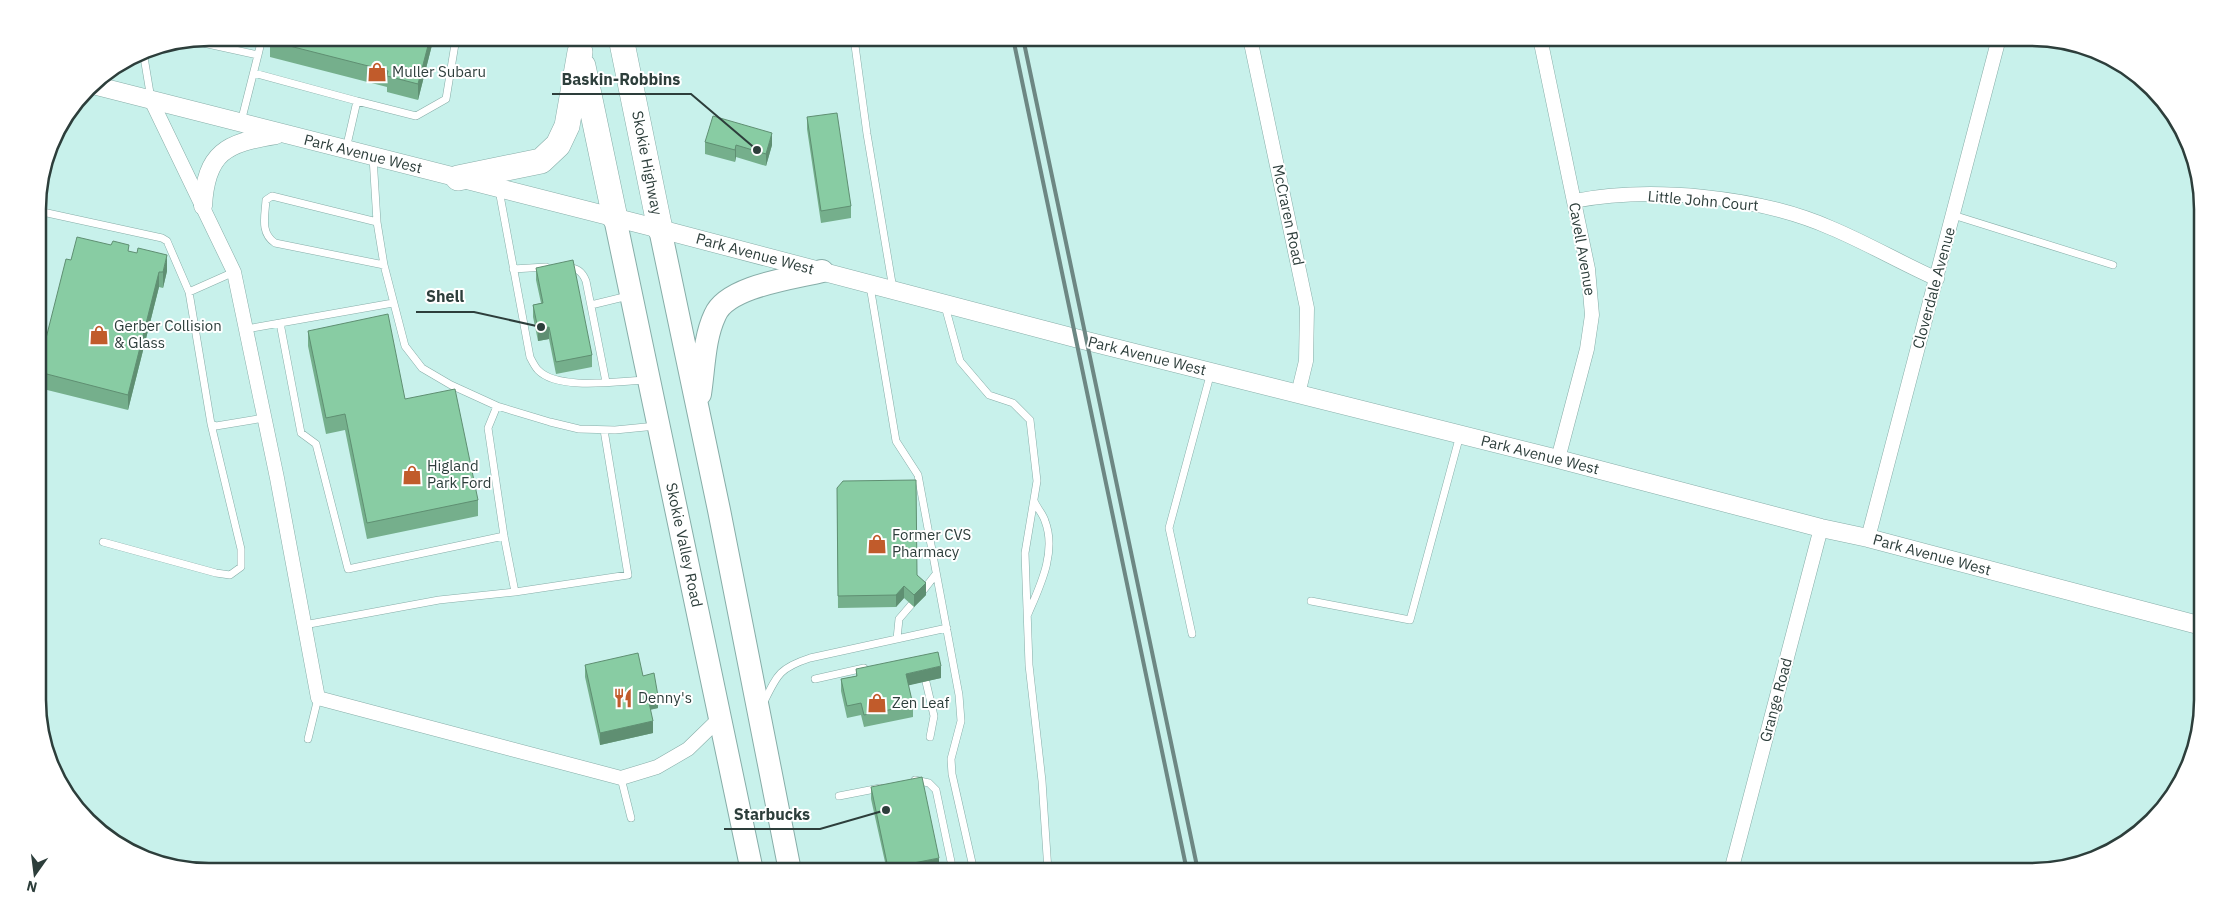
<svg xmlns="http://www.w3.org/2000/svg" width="2240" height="909" font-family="'IBM Plex Sans',sans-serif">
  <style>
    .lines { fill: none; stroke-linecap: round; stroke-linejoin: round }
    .service-casing { stroke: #87ada8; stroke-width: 8 }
    .minor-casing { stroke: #87ada8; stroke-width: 15 }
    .tertiary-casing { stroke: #87ada8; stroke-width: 19 }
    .trunk-casing { stroke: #87ada8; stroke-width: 24 }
    .motorway-casing { stroke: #87ada8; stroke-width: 26 }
    .service { stroke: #fff; stroke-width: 7 }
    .minor { stroke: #fff; stroke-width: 14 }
    .tertiary { stroke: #fff; stroke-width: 18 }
    .trunk { stroke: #fff; stroke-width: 22 }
    .motorway { stroke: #fff; stroke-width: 25 }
    .rail { stroke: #6d8783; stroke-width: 4 }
    .wall { fill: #75af8c }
    .shaded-wall { fill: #5f8f72 }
    .building { fill: #88cca3; stroke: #5f8f72 }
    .labels { text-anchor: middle; stroke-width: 4; stroke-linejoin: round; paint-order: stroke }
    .poi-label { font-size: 15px; fill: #2d3e3b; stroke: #fff; text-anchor: start }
    .street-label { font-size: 15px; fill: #2d3e3b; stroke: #fff }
    .rim { fill: none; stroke: #2d3e3b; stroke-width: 2.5 }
    .leader { fill: none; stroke: #2d3e3b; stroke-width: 2 }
    .callout-dot { fill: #2d3e3b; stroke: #fff; stroke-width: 2 }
    .callout-label { font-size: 16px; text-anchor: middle; font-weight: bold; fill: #2d3e3b; stroke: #fff; stroke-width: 4; stroke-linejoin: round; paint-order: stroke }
  </style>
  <rect width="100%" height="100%" fill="#c8f1eb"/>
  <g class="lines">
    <defs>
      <path id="service" d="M854,38L867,134L893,289
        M194,41L258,55L241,122
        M143,51L151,99
        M258,55L262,38
        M254,73L357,101
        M346,149L357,101L416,116L446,99L456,38
        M373,157L377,222L384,265L405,346L422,368L451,385L497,406L550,422L579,429L615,430L656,426
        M499,190L530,357C532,361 535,367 538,370C558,391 619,381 646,380
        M38,211L162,238L167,241L189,292L211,424L216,426L264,418
        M1953,215L2113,265
        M377,222L272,196L266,200C265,216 260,233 275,243L384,265
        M566,267C577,268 582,271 586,281L606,382
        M513,269L546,267
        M870,286L896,441L918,475L959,695L961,721L951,759L952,774L973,867L971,871
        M189,292L234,272
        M591,305L628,296
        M945,306L960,361L989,395L1013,403L1030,420L1037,481L1025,553L1029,665L1042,781L1048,871
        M280,323L301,433L316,444L348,569L504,536
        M246,329L393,303
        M103,542L216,573L230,575L241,567V549L211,424
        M515,592L628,575L604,430
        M922,592L936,574
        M1311,601L1410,620L1460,435
        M1028,614C1040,586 1057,552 1045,521C1043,514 1037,508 1034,501
        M304,625L439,600L515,592L504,536L488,428L497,406
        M1192,634L1169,528L1211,372
        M897,639L899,619L911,605
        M815,679L864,668
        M926,682L934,716L930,737
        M763,704C777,675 779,668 810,658L947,628
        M308,739L318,698
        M621,778L631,818
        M915,780L929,783L936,790L953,871
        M839,796L880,788"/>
      <path id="minor" d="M1250,38L1307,308L1306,361L1298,394
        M1540,38L1588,269L1592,315L1587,349L1558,459
        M151,100L234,272L277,478L318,698L621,778L657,767L688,749L720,718
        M1574,201C1651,186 1758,196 1831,228C1867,243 1901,263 1937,279
        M1868,538L1999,38
        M1731,871L1821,528"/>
      <path id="tertiary" d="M93,85L660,229L1075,338L1558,459L1821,528L1868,538L2202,626
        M203,206C206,152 226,143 276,135"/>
      <path id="trunk" d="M615,218L752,871
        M660,229L719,510L790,871
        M700,394C704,368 704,338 715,315C727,286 794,278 822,271"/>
      <path id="motorway" d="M621,38L660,229
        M583,66L615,218
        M458,178L541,161L558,145L567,126L580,52"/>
    </defs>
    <use href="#service" class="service-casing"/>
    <use href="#minor" class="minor-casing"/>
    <use href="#tertiary" class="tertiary-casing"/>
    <use href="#trunk" class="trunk-casing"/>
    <use href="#motorway" class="motorway-casing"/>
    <use href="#service" class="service"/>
    <use href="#minor" class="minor"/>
    <use href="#tertiary" class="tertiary"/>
    <use href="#trunk" class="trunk"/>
    <use href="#motorway" class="motorway"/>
    <path class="rail" d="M1013,38L1187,871
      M1023,38L1198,871"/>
  </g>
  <path class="wall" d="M271,38H433V41L418,100L387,92V87L270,57V41Z
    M807,117L851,206V218L821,223L807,129Z
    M705,142L772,145L766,166L736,157L735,162L705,154Z
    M129,251L167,271L163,288L159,287L128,410L39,388V366Z
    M536,268L592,355V367L556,374L549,339L538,341L533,317V305L541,303L536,280Z
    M308,331L405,399L478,500V516L367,539L345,430L326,434L308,346Z
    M837,488L917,575L926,595L914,607L904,598L896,607L838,608Z
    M585,665L643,676L658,708L650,710L653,733L600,745L585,677Z
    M856,669L941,678L908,685L913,705V717L864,727L861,715L847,718L841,691V679L856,676Z
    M871,787L939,870L931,871H887L871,799Z"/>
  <path class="shaded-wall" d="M430,38H433V41L418,100V84Z
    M772,133V145L766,166V154Z
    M736,145V157L735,162V150Z
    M167,255V271L163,288V272Z
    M159,272V287L128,410V395Z
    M549,327V339L538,341V329Z
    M926,583V595L914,607V595Z
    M904,586V598L896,607V595Z
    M941,666V678L906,686V674Z
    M658,696V708L648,710V698Z
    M653,721V733L600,745V733Z
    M939,858V870L931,871H888V868Z"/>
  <path class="building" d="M271,38H430L418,84L387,76L388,71L270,41Z
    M837,113L851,206L821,211L807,117Z
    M713,116L772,133L766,154L736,145L735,150L705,142Z
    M77,237L111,245L113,241L129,245L128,251L137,253L138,248L167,255L163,272H159L128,395L39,372V366L66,259L71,260Z
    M573,260L592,355L556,362L549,327L538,329L533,305L543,303L536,268Z
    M388,314L405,399L455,389L478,500L367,523L345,414L326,418L308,331Z
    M916,480L917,575L926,583L914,595L904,586L896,595L838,596L837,488L843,481Z
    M938,652L941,666L906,674L913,705L864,715L861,703L847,706L841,679L857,676L856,669Z
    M638,653L643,676L654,673L658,696L648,698L653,721L600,733L585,665Z
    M922,777L939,858L888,868L871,787Z"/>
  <defs>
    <symbol id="shop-bare" viewBox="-9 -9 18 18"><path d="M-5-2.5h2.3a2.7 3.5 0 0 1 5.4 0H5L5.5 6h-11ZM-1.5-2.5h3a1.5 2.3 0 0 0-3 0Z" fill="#c15b2b" stroke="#fff" stroke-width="2.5" paint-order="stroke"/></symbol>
    <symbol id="restaurant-bare" viewBox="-9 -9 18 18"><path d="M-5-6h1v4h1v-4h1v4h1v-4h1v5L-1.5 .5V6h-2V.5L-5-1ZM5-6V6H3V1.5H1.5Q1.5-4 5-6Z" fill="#c15b2b" stroke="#fff" stroke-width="2.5" paint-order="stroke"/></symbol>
  </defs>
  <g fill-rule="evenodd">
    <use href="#shop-bare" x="363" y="58" width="28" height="28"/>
    <use href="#shop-bare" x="85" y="321" width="28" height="28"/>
    <use href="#shop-bare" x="398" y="461" width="28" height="28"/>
    <use href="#shop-bare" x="863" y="530" width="28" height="28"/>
    <use href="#restaurant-bare" x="609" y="684" width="28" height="28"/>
    <use href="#shop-bare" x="863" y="689" width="28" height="28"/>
  </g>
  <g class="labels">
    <g class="poi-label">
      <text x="392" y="77">Muller Subaru</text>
      <text x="114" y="331">Gerber Collision<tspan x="114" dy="17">&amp; Glass</tspan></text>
      <text x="427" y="471">Higland<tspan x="427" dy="17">Park Ford</tspan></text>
      <text x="892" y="540">Former CVS<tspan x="892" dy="17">Pharmacy</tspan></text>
      <text x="638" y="703">Denny's</text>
      <text x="892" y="708">Zen Leaf</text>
    </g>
    <g class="street-label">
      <text transform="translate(363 154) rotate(14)" y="5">Park Avenue West</text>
      <text transform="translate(647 163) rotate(79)" y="5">Skokie Highway</text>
      <text transform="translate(1703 201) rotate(5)" y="5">Little John Court</text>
      <text transform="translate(1288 215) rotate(78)" y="5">McCraren Road</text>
      <text transform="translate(1582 249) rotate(80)" y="5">Cavell Avenue</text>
      <text transform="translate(755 254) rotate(15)" y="5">Park Avenue West</text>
      <text transform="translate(1934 288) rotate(-75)" y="5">Cloverdale Avenue</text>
      <text transform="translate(1147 356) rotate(14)" y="5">Park Avenue West</text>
      <text transform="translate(1540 455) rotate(14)" y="5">Park Avenue West</text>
      <text transform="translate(684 545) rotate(78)" y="5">Skokie Valley Road</text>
      <text transform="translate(1932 555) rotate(15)" y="5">Park Avenue West</text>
      <text transform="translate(1776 700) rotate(-75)" y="5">Grange Road</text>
    </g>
  </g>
  <path d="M0 0H2240V909H0ZM209 46H2031A163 163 0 0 1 2194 209V700A163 163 0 0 1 2031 863H209A163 163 0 0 1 46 700V209A163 163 0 0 1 209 46Z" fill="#fff" fill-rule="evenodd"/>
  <path class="rim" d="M209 46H2031A163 163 0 0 1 2194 209V700A163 163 0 0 1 2031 863H209A163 163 0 0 1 46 700V209A163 163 0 0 1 209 46Z"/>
  <path class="leader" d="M757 150L691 94H552M541 327L474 312H416M886 810L820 829H724"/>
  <g class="callout-dot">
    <circle cx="757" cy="150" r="5"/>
    <circle cx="541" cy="327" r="5"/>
    <circle cx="886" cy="810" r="5"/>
  </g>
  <g class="callout-label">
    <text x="621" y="85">Baskin-Robbins</text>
    <text x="445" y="302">Shell</text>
    <text x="772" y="820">Starbucks</text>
  </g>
  <g transform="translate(35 874) rotate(194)" stroke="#ffffff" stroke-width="4" paint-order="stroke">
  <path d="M0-4L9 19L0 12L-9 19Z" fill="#2d3e3b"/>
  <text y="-8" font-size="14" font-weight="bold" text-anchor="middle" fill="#2d3e3b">N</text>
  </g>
</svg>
